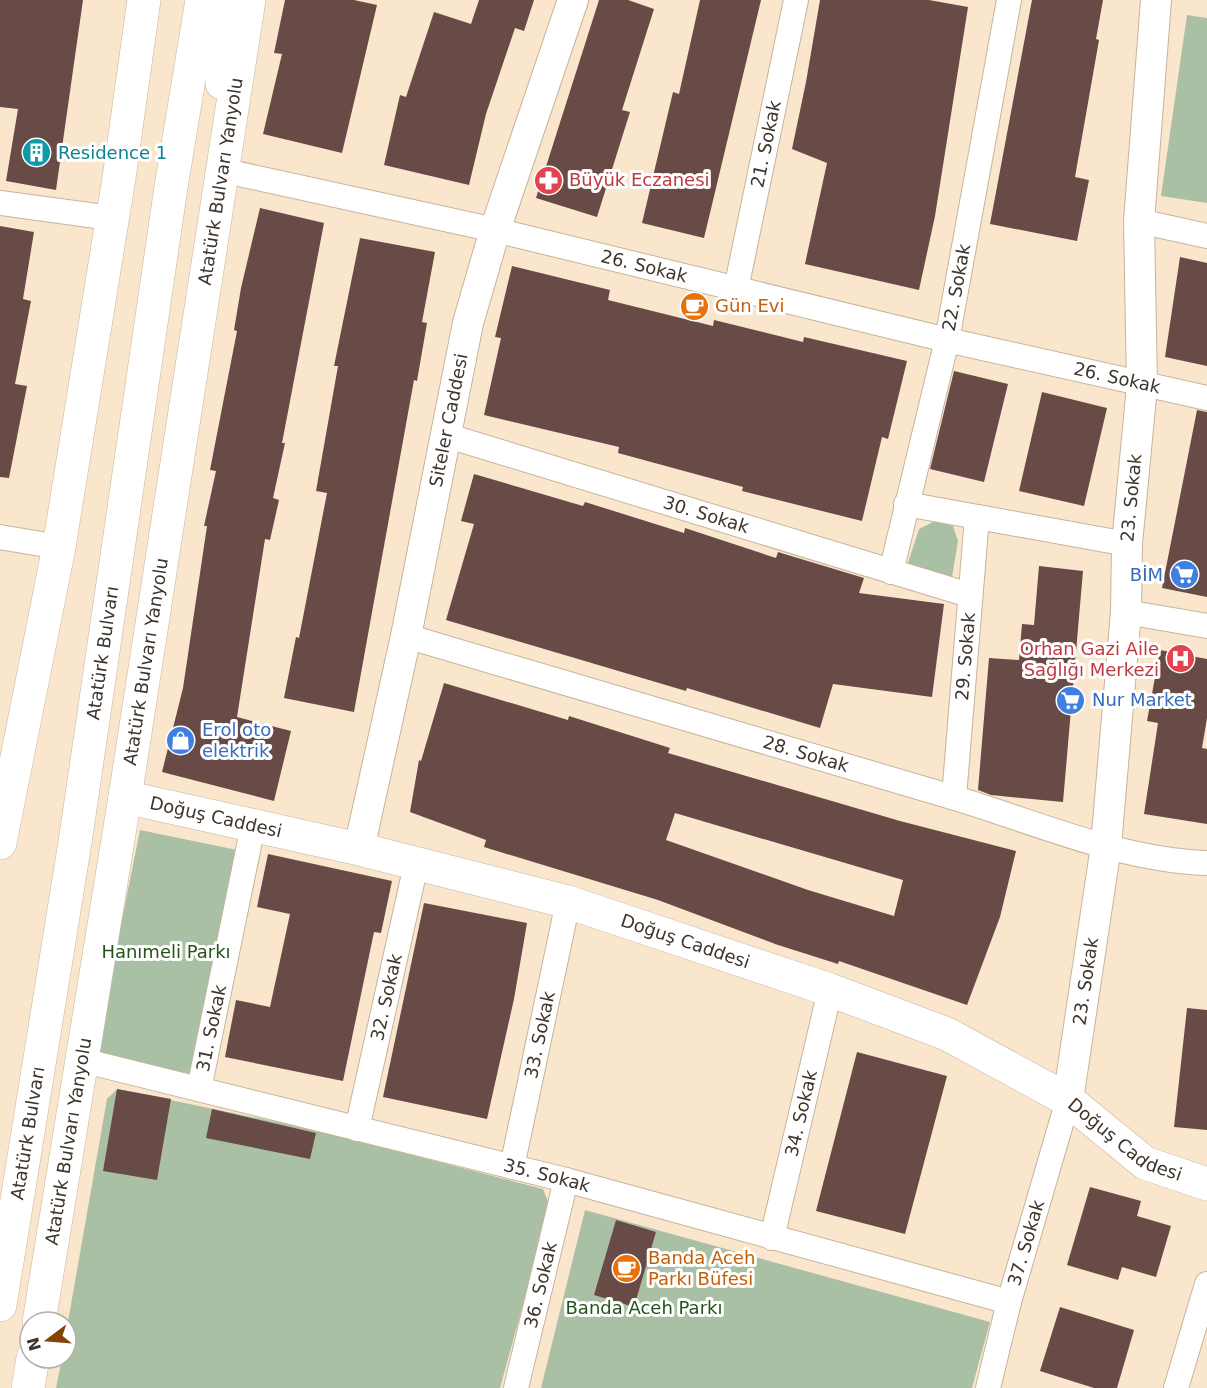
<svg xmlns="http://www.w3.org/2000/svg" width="1207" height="1388" font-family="'DejaVu Sans',sans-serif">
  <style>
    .green { fill: #aac0a5 }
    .building { fill: #684b47; fill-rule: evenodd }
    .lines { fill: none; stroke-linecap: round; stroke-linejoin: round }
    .minor-casing { stroke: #c7b49b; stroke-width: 26 }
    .tertiary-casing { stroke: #c7b49b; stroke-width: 32 }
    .secondary-casing { stroke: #c7b49b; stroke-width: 34 }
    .trunk-casing { stroke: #c7b49b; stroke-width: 34 }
    .minor { stroke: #fff; stroke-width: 24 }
    .tertiary { stroke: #fff; stroke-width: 30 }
    .secondary { stroke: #fff; stroke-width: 33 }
    .trunk { stroke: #fff; stroke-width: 33 }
    .labels { text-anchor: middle; stroke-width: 6; stroke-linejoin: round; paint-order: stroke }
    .street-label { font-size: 18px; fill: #3e352c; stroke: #fff }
    .culture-label { font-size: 18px; fill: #0d838f; stroke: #fff; text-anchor: start }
    .health-label { font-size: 18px; fill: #be3a42; stroke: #fff; text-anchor: start }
    .food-label { font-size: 18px; fill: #c56008; stroke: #fff; text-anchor: start }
    .shop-label { font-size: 18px; fill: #366cbe; stroke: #fff; text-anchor: start }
    .park-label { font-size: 18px; fill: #245319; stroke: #fff }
  </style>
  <rect width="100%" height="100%" fill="#fae6cc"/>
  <path class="green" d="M1187,15L1207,18V203L1161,196Z
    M937,520L953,526L958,541L952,577L934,578L908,563L919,529Z
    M140,830L237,850L192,1074L95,1054Z
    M117,1089L316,1130L543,1189L550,1207L500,1388H56L62,1358H66V1333L107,1099Z
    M585,1210L990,1322L972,1388H541Z"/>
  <path class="building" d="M0,0H83L56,190L6,181L18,109L0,107Z
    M285,0H354L377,5L342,153L263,134L282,54L274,53Z
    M479,0H534L524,31L515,28L486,114L469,185L384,165L400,95L406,97L434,12L471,24Z
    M599,0H628L654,9L622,110L630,112L597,217L536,198Z
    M700,0H761L704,238L642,223L673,92L679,94Z
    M820,0H929L968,7L935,216L919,290L805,264L827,163L792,149L806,82Z
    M1032,0H1103L1096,39L1099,40L1075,177L1089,180L1077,241L990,224Z
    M260,208L324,223L282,443H285L273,498L279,500L270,540L265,539L237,717L291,731L274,801L162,772L183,688L207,526H204L216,471L210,470L237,331L234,330L241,288Z
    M0,226L34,232L23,299L31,301L15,384L27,386L9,478L0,477Z
    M360,238L435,252L422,322L427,323L417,381L414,380L354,712L284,698L296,637L299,638L327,493L316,491L338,366H334Z
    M1180,257L1207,263V366L1165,357Z
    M512,266L610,290L608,300L713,326L714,320L803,342L804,337L907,361L888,439L882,437L862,521L742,491L743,487L618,453L619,447L484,415L501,338L495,337Z
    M954,371L1008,384L984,482L930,469Z
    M1042,392L1107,408L1084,506L1019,491Z
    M1197,410L1207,412V597L1162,588Z
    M474,474L583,506L585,502L684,533L685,528L776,558L778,552L864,578L859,593L944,604L932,697L833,684L820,728L687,688L686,691L446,620L474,524L461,521Z
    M1039,566L1083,571L1063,802L991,795L978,790L989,658L1019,660L1022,624L1034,625Z
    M1160,650L1207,659V718L1202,748L1207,749V824L1144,814L1158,723L1147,721Z
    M444,683L568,720L569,716L670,748L668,753L900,821L1016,851L1000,917L967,1005L839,961L838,964L778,945L658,900L484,847L486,840L410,812L419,760L421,761ZM675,813L903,880L894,916L808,890L666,840Z
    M268,854L392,881L381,933L374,932L343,1081L225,1057L236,1000L270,1007L290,914L257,907Z
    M424,903L527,923L514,999L487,1119L383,1097Z
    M1187,1008L1207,1010V1130L1174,1127Z
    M857,1052L947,1076L905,1234L816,1211Z
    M117,1089L171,1099L157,1180L103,1171Z
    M212,1109L316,1133L310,1159L206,1138Z
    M1090,1187L1141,1201L1137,1216L1171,1226L1156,1277L1122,1267L1118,1280L1067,1265Z
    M616,1220L656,1232L634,1307L594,1295Z
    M1060,1307L1134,1330L1117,1388H1094L1040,1371Z"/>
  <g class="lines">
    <defs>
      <g id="minor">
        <path id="s1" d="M221,170L495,230L947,340L1207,398"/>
        <path d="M0,203L111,218"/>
        <path d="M1139,221L1207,236"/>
        <path id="s2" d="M736,289L796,0"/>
        <path id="s3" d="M445,435L969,595"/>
        <path d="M906,504L1127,544"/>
        <path d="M0,537L59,547"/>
        <path id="s4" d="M891,572L947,340L1009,0"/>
        <path d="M1126,612L1207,626"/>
        <path id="s5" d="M406,636C586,689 765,742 945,795C1031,820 1117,860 1207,863"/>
        <path id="s6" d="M954,797L977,517"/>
        <path id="s7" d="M81,1060L566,1180L1009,1302"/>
        <path id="s8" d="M199,1089L253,826"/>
        <path id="s9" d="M357,1129L416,865"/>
        <path id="s10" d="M512,1167L568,902"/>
        <path id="s11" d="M772,1238L830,990"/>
        <path id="s12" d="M516,1388L566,1180"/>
        <path id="s13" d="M988,1388L1009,1302L1068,1100"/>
        <path d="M1176,1388L1207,1284"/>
      </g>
      <g id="tertiary">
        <path id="s14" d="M359,849L406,636L468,323L495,230L573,0"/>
        <path id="s15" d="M1068,1100L1106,846L1126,612L1127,544L1142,386L1139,221L1156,0"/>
      </g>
      <g id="secondary">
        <path d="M217,0L222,83"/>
        <path id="s16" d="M125,797L359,849L568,902L830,990L947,1034L1068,1100L1145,1163L1207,1184"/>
        <path id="s17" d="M39,1322L125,797L249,0"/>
        <path d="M28,1388L33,1358"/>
      </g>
      <g id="trunk">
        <path d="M0,843L59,547L119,178L144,0"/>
        <path id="s18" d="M0,1305L76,836L171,187L202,0"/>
      </g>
    </defs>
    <use href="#minor" class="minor-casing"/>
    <use href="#tertiary" class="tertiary-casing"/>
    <use href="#secondary" class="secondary-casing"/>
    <use href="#trunk" class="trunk-casing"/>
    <use href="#minor" class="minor"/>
    <use href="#tertiary" class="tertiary"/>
    <use href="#secondary" class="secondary"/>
    <use href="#trunk" class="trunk"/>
  </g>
  <defs>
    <symbol id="building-disc" viewBox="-11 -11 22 22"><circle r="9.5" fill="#0f9aa8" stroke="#fff"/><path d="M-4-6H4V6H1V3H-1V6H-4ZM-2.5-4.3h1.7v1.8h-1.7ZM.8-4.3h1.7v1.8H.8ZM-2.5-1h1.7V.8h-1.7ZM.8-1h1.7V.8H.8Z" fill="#fff"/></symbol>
    <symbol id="pharmacy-disc" viewBox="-11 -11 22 22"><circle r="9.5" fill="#e0444e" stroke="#fff"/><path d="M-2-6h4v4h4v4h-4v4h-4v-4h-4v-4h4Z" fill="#fff"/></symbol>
    <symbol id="cafe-disc" viewBox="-11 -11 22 22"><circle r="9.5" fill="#e8710a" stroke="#fff"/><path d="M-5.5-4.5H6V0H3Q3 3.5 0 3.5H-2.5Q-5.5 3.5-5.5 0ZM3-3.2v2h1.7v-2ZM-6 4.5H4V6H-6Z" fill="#fff"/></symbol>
    <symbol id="supermarket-disc" viewBox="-11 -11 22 22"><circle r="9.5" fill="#3f7fe0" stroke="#fff"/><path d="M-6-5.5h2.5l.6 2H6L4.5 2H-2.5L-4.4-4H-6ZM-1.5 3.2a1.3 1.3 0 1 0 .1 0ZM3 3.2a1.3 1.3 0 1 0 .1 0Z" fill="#fff"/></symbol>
    <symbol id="hospital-disc" viewBox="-11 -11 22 22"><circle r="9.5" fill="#e0444e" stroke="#fff"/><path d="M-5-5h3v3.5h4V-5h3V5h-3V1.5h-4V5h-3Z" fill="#fff"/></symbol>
    <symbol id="shop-disc" viewBox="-11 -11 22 22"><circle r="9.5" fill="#3f7fe0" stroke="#fff"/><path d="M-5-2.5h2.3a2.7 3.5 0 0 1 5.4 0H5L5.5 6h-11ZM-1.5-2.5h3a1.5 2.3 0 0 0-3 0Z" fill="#fff"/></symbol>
  </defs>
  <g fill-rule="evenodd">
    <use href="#building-disc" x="20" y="136" width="33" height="33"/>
    <use href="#pharmacy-disc" x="532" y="164" width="33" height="33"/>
    <use href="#cafe-disc" x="678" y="290" width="33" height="33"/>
    <use href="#supermarket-disc" x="1168" y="558" width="33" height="33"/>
    <use href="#hospital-disc" x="1164" y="642" width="33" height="33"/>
    <use href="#supermarket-disc" x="1054" y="684" width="33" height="33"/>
    <use href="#shop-disc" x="164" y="724" width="33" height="33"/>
    <use href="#cafe-disc" x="610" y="1252" width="33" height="33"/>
  </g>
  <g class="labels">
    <g class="street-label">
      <text dy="6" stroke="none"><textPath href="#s2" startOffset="148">21. Sokak</textPath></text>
      <text dy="6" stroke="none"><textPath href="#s17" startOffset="1155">Atatürk Bulvarı Yanyolu</textPath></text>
      <text dy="6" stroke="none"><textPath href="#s1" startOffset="434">26. Sokak</textPath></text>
      <text dy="6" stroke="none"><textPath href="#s4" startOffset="292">22. Sokak</textPath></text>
      <text dy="6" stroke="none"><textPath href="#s1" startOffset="920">26. Sokak</textPath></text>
      <text dy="6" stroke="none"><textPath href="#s14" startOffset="438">Siteler Caddesi</textPath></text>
      <text dy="6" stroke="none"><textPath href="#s15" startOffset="606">23. Sokak</textPath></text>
      <text dy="6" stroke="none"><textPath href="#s3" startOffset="273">30. Sokak</textPath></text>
      <text dy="6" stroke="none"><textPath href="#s18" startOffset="660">Atatürk Bulvarı</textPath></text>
      <text dy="6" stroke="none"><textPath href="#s6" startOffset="141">29. Sokak</textPath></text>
      <text dy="6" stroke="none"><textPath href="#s17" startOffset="669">Atatürk Bulvarı Yanyolu</textPath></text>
      <text dy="6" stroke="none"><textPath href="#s5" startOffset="417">28. Sokak</textPath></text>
      <text dy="6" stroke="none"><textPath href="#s16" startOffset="93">Doğuş Caddesi</textPath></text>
      <text dy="6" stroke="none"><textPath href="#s16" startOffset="579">Doğuş Caddesi</textPath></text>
      <text dy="6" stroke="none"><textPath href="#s15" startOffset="120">23. Sokak</textPath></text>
      <text dy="6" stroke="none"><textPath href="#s9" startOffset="135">32. Sokak</textPath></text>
      <text dy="6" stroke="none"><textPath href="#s8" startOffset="62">31. Sokak</textPath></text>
      <text dy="6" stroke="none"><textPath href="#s10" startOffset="135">33. Sokak</textPath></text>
      <text dy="6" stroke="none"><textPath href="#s11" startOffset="128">34. Sokak</textPath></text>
      <text dy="6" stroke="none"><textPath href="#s18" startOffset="174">Atatürk Bulvarı</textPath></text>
      <text dy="6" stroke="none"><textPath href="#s16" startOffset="1065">Doğuş Caddesi</textPath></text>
      <text dy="6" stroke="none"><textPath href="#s17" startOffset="183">Atatürk Bulvarı Yanyolu</textPath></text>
      <text dy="6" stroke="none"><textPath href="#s7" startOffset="480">35. Sokak</textPath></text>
      <text dy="6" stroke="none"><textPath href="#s13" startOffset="150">37. Sokak</textPath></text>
      <text dy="6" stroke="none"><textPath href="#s12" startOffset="106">36. Sokak</textPath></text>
    </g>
    <g class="culture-label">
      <text x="58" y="159">Residence 1</text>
    </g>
    <g class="health-label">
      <text x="569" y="186">Büyük Eczanesi</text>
      <text x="1159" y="655" text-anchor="end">Orhan Gazi Aile<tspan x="1159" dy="21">Sağlığı Merkezi</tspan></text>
    </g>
    <g class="food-label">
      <text x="715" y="312">Gün Evi</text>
      <text x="648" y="1264">Banda Aceh<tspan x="648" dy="21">Parkı Büfesi</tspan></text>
    </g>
    <g class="shop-label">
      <text x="1163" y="581" text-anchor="end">BİM</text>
      <text x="1092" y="706">Nur Market</text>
      <text x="202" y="736">Erol oto<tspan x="202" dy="21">elektrik</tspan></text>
    </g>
    <g class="park-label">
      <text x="166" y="958">Hanımeli Parkı</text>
      <text x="644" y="1314">Banda Aceh Parkı</text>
    </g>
  </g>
  <g transform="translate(48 1340) rotate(254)"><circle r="28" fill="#ffffff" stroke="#b2aeab" stroke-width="1.5"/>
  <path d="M0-4.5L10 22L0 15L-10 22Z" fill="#824504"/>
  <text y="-9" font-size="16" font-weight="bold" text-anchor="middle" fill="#3e352c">N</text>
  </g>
</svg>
